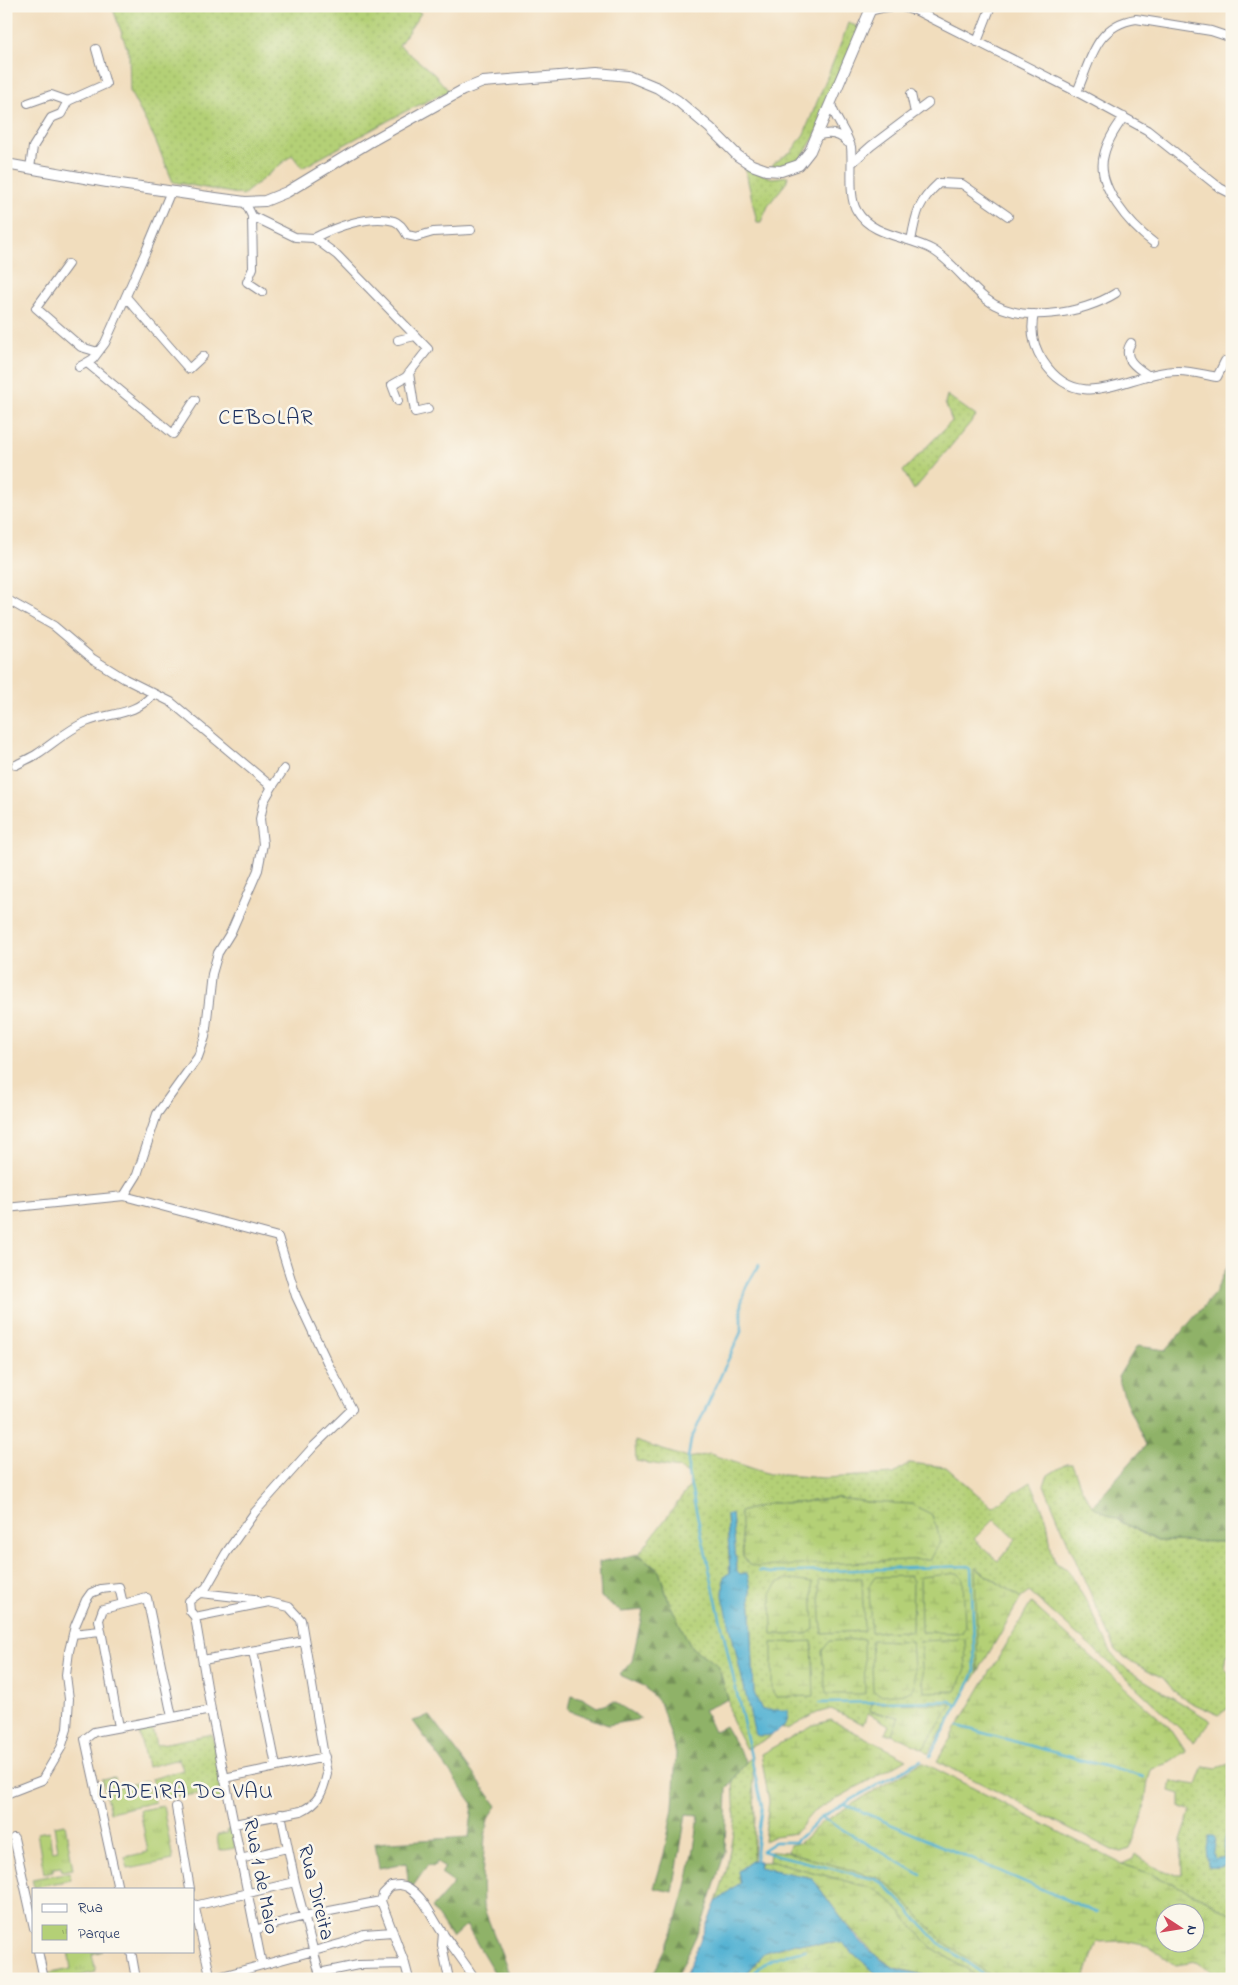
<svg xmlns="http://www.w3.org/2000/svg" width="1238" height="1985" font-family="'Indie Flower',sans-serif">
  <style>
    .grass { fill: url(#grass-dots); stroke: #68806a; fill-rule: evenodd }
    .forest { fill: url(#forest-firs); stroke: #557062 }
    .wetland { fill: url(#wetland-marsh); stroke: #68806a; fill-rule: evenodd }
    .park { fill: url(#park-tufts); stroke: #68806a }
    .garden { fill: #b4d076; stroke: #68806a }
    .water { fill: url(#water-ripples); stroke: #387098 }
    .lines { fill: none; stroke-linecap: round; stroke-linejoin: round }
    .stream { stroke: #55b2d3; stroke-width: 2.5 }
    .minor-casing { stroke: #86868e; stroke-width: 10 }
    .tertiary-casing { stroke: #86868e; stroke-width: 12 }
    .minor { stroke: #fff; stroke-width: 8 }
    .tertiary { stroke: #fff; stroke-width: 10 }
    .labels { text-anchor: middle; stroke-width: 5; stroke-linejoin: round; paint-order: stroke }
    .street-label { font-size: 21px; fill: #1b2f5e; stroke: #fbf7ec }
    .neighbourhood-label { font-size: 22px; letter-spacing: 1px; fill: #1b2f5e; stroke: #fbf7ec }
  </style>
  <defs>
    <pattern id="grass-dots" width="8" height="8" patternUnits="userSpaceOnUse" patternTransform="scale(1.25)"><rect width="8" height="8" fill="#b4d076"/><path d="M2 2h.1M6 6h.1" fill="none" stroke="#9ab368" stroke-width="1.8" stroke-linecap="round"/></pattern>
    <pattern id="forest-firs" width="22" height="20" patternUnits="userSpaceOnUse" patternTransform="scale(1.25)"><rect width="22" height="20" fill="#8fb267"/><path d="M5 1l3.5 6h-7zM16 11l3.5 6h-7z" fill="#749158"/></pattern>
    <pattern id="wetland-marsh" width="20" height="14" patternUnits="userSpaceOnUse" patternTransform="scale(1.25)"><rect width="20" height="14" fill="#b4d076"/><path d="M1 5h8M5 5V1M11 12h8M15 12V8" fill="none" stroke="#9ab368"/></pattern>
    <pattern id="park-tufts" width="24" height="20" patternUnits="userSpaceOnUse" patternTransform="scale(1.25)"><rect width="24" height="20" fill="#b4d076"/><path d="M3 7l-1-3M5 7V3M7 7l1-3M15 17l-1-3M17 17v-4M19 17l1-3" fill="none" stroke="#9ab368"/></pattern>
    <pattern id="water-ripples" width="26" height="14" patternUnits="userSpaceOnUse" patternTransform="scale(1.25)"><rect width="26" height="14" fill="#55b2d3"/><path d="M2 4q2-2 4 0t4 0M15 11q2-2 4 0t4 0" fill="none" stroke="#4691ae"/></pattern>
  </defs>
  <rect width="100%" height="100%" fill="#fbf7ec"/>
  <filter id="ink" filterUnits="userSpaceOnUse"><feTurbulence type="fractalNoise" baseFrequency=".02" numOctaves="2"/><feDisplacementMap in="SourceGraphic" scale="10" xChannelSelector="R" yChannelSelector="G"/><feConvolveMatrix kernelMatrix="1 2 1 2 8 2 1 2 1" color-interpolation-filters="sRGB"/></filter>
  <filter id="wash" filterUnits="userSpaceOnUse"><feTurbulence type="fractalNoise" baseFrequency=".0096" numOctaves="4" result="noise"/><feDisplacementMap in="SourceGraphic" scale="20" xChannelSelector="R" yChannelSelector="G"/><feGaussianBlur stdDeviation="1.12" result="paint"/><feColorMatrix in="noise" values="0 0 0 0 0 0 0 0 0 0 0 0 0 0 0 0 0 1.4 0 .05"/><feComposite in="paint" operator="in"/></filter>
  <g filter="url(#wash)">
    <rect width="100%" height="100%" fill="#f1ddbd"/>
    <path class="grass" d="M112,6H413V8L421,13L399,45L434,74L449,91L404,112L302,168L292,155L243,195L173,182L154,137L130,92L129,54Z
      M848,23L859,27L815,136L801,159L789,166H772L774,163L792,151L804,134L843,38Z
      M745,168L772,178L788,176L786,183L769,204L761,222H757Z
      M947,395L976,416L914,490L903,471L952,421L945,403Z
      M635,1441L688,1458L710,1454L769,1474L825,1478L894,1474L910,1463L946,1467L992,1507L1031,1482L1047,1520L1051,1548L1055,1563L1067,1569L1089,1606L1113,1656L1129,1671L1211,1721L1194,1742L1123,1675L1029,1592L1021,1598L976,1568L978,1672L928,1754L923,1749L951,1705L872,1703L871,1712L900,1717L892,1734H885L889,1725L868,1713L863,1724L831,1709L817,1713L788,1729H782L789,1717L762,1710L754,1693L750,1585L736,1571L732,1514L727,1515L730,1573L760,1736L771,1735L769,1738L746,1749L731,1720L728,1699L718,1665L691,1648L669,1602L659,1571L639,1554L691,1485L688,1474L679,1468L636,1461ZM838,1498L868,1502L743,1556L741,1512L771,1503H796ZM994,1519L1016,1539L998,1561L974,1539Z
      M1066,1464H1072L1081,1487L1092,1506L1156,1541L1232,1542V1654L1227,1655L1225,1669L1232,1675V1705L1219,1715L1192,1703L1175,1692L1163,1678L1128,1660L1116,1650L1078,1566L1044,1485L1048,1475Z
      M152,1727L156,1745L212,1734L223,1798L211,1800L209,1793L161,1798L158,1796L151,1779L183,1770L179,1759L147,1767L138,1729Z
      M752,1757L755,1816L753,1860L738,1871L740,1882L716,1902L726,1872L735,1821L733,1781L746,1762Z
      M1229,1764H1232V1777L1227,1796L1232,1797V1819L1230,1821L1224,1857L1215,1859L1213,1854L1216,1840L1208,1867L1230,1863L1232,1860V1914C1196,1895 1161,1876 1122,1864L1133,1859L1135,1854C1150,1865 1163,1875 1182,1874L1181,1841L1191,1811L1180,1808V1794L1170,1791L1172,1781L1197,1785L1204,1766L1217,1768Z
      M775,1851L787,1852L879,1878L889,1885L943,1941L996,1979H981L931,1947L886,1896L875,1889L775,1862H769L770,1852Z"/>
    <path class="forest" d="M1232,1256V1542L1157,1541L1092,1506L1146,1445L1126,1402L1118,1377L1137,1346L1166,1350L1215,1293Z
      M639,1554L659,1571L669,1602L691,1647L718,1665L728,1699L704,1710L714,1732L725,1726L746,1762L727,1789L725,1852L703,1921L676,1979H650C679,1931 692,1869 699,1815L686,1814L673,1892L654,1888L664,1854L673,1808L676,1753L661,1705L644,1686L620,1675L632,1661L643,1610L621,1612L601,1597L599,1562Z
      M571,1695L582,1698L597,1707L614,1702L642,1719L608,1725L568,1710Z
      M430,1716L497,1806L488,1819L485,1836L482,1878L483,1906L511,1979H488L494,1972L466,1925L452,1938L432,1908L454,1883L441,1874L445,1867L437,1862L433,1867L428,1865L411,1889L407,1884L408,1878L406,1863L379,1868L375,1843L469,1837L473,1804L413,1721Z"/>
    <path class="wetland" d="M838,1498L868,1502L911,1504L931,1514L937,1528L940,1542L931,1559L757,1567L749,1565L743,1556L740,1512L771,1503H796Z
      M975,1568L1021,1598L978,1672Z
      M958,1573L963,1579L965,1628L961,1633L921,1632L920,1577Z
      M910,1576L913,1581L912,1631L871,1632L869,1586L875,1577Z
      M862,1578L864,1631L822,1633L819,1580Z
      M786,1579L812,1583L814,1629L807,1634H772L771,1593L778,1583Z
      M1031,1603L1170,1728L1186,1752L1169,1763L1152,1768C1146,1781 1147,1796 1144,1811C1141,1824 1135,1836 1130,1849L1122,1852L1112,1850L937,1761Z
      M864,1639L865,1694H826L822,1651L830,1641Z
      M965,1639L966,1669L956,1691L924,1692L920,1641Z
      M871,1640L912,1641L915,1682L912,1690L907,1693L881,1695L873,1691Z
      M812,1641L814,1696L776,1697L772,1690V1643Z
      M872,1703L952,1704L923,1749L892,1734L899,1717L870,1711Z
      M831,1720L907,1759L813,1812L795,1833L775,1836L764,1841L769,1802L761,1754L813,1725Z
      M922,1762L1122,1864C1161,1876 1196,1895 1232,1914V1979H1222L1197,1962L1175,1965L1148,1946L1124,1941L1097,1942L1086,1975L1089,1979H996L943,1941L889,1885L879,1878L788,1852L790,1845L800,1843L821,1823ZM1166,1912H1196V1942H1166Z
      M761,1862H775L875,1889L886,1896L931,1947L981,1979H938L893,1967L875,1954L842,1919L812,1878L759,1867Z
      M841,1942L882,1979H743L765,1952L795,1943L825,1944Z"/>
    <path class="park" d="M114,1777L118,1787L147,1781L149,1795L156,1802L110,1812L102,1779Z
      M163,1806L173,1860L128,1869L125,1857L148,1852L140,1810Z
      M65,1824L73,1869L62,1871L61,1867L53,1868V1871L44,1873L37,1833L49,1831L52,1851L58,1850L54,1826Z
      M70,1872L71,1880L34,1887L32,1879Z
      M68,1951H103L92,1954L96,1972L67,1979H48L47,1974L71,1969Z"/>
    <path class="garden" d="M232,1829L235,1848L219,1851L217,1835L227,1833V1830Z"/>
    <path class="water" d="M732,1513L737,1571L740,1574L747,1573L750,1585L754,1693L762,1710H788C790,1728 772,1739 755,1735L723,1596L724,1576L730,1573L727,1515Z
      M1232,1819V1860C1227,1868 1216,1868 1208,1867L1206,1848L1209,1836H1214C1218,1843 1211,1851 1215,1859L1224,1857C1224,1845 1225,1829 1232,1819Z
      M753,1860L760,1861L759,1867L812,1878C832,1905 862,1952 893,1967C906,1973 924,1974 938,1979H882L841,1942L825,1944L795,1943L765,1952L742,1979H684L716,1902L740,1882L738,1871Z"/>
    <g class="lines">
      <path class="stream" d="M759,1571L771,1573L968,1566L971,1568L975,1670L967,1689L930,1756
        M820,1703L950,1701L957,1705
        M958,1726L1144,1777
        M844,1804L1097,1913
        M821,1817L921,1875
        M756,1850L762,1806L688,1474V1458L691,1440L741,1332V1304L746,1287L759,1265
        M761,1851L874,1879L883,1883L938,1942L990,1979
        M761,1851L775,1842H795C804,1833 813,1827 821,1817L921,1760
        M756,1860V1850
        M751,1979C763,1957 783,1955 805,1950"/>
    </g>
  </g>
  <g filter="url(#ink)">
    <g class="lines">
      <defs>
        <path id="minor" d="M907,6L1077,92L1147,130L1220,188L1232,194
          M870,11C884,7 897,4 912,10
          M977,42L991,6
          M1077,92C1091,59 1096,25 1136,19L1211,31L1232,38
          M911,94L915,113
          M28,103L51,95L68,101
          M831,104C835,120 847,132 851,147C853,164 848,198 857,211C872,237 909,236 933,250C954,263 967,284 986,299C1019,325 1083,314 1116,293
          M1124,117C1115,129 1107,141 1104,155C1095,186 1131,226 1154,243
          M817,136C828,132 839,133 847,142
          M852,163L871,146L928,103
          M30,168L33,147L51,118L61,114L68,101L106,84L96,49
          M245,202L252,216L295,237L314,238L337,255L428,349L406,377L392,385L398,401
          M252,216L253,268L247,282L262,292
          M314,238C335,227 370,214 394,221C400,223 404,229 407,235L416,237L433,232L471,230
          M911,241C916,213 918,202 939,183L962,184L1008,216
          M68,264L36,308L81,347L98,352
          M126,297L189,369L203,356
          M1034,314C1030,331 1033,346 1043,361C1081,419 1130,370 1179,371C1191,371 1205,375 1217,377L1225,361
          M398,340L415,336
          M1131,343C1121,358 1137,368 1149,376
          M87,363L173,434L195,400
          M79,367L93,359L105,343L146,251L171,191
          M409,373L415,412L428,409
          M6,599L54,626L93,659L125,679L171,702L272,787L284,769
          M16,765C23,761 31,758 37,754C54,743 67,730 86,722C111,712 135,716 153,694
          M124,1196L278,1237L296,1296L328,1364L352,1409L314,1446L255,1512L226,1553L206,1588L189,1601L190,1611L195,1617L211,1710L262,1965
          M6,1208L124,1196L137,1175L157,1114L198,1057L205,1037L212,974L218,953L231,932L258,870L263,844L260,819L264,801L272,787
          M201,1593L254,1599L260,1603
          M195,1617L269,1602L289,1607L301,1620L327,1774C323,1792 319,1803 301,1811L234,1824
          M73,1634L100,1631
          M253,1651L276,1766
          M203,1660L304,1641
          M119,1727L99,1620L103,1609L147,1598L172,1717
          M224,1778L325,1757
          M6,1794L42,1780L61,1748L67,1729L69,1699L66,1675L69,1651L75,1626L86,1600L91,1593L101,1589L119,1587L123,1604
          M176,1807L190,1889
          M281,1814L295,1882L321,1979
          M14,1838L34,1928
          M240,1859L287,1848
          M118,1889L85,1739L94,1732L211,1710
          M381,1901L405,1964L409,1979
          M194,1904L211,1979
          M194,1906L295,1882
          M254,1930L304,1916L381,1901L383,1894L391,1886C398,1885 403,1884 409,1888C426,1899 432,1919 444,1935C454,1949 465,1963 475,1979
          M443,1933L442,1945L449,1979
          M38,1951L44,1979
          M131,1951L136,1979
          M319,1973L358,1965L405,1964
          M211,1979L343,1943L364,1934L393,1932"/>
        <path id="tertiary" d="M6,164L107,182L208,197L245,202L265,201L287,192L368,143L463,90L483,82L597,73L629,76L658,88L678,101L710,128L738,156L752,165L766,170L781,171L799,165L810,151L872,6"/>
      </defs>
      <use href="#minor" class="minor-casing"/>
      <use href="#tertiary" class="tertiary-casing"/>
      <use href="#minor" class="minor"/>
      <use href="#tertiary" class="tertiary"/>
    </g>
  </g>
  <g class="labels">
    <g class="street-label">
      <text transform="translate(262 1876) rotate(79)" y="7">Rua 1 de Maio</text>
      <text transform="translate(317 1892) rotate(76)" y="7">Rua Direita</text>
    </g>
    <g class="neighbourhood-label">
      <text x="266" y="424">CEBOLAR</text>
      <text x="186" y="1798">LADEIRA DO VAU</text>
    </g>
  </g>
  <rect width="1238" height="1985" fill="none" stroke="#fbf7ec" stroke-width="25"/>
  <rect x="32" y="1888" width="162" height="65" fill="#fbf7ec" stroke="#a1a7b3"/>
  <rect x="42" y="1904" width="25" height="8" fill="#ffffff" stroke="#a1a7b3"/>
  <text x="78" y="1912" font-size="15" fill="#1b2f5e">Rua</text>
  <rect x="42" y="1925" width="25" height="15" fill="url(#park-tufts)" stroke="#a1a7b3"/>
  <text x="78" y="1938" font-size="15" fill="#1b2f5e">Parque</text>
  <g transform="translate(1180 1928) rotate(102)"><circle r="24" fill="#fbf7ec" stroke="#a1a7b3"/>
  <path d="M0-4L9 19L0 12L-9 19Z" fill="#d1495b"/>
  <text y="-8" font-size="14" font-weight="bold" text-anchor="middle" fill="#1b2f5e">N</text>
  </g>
</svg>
